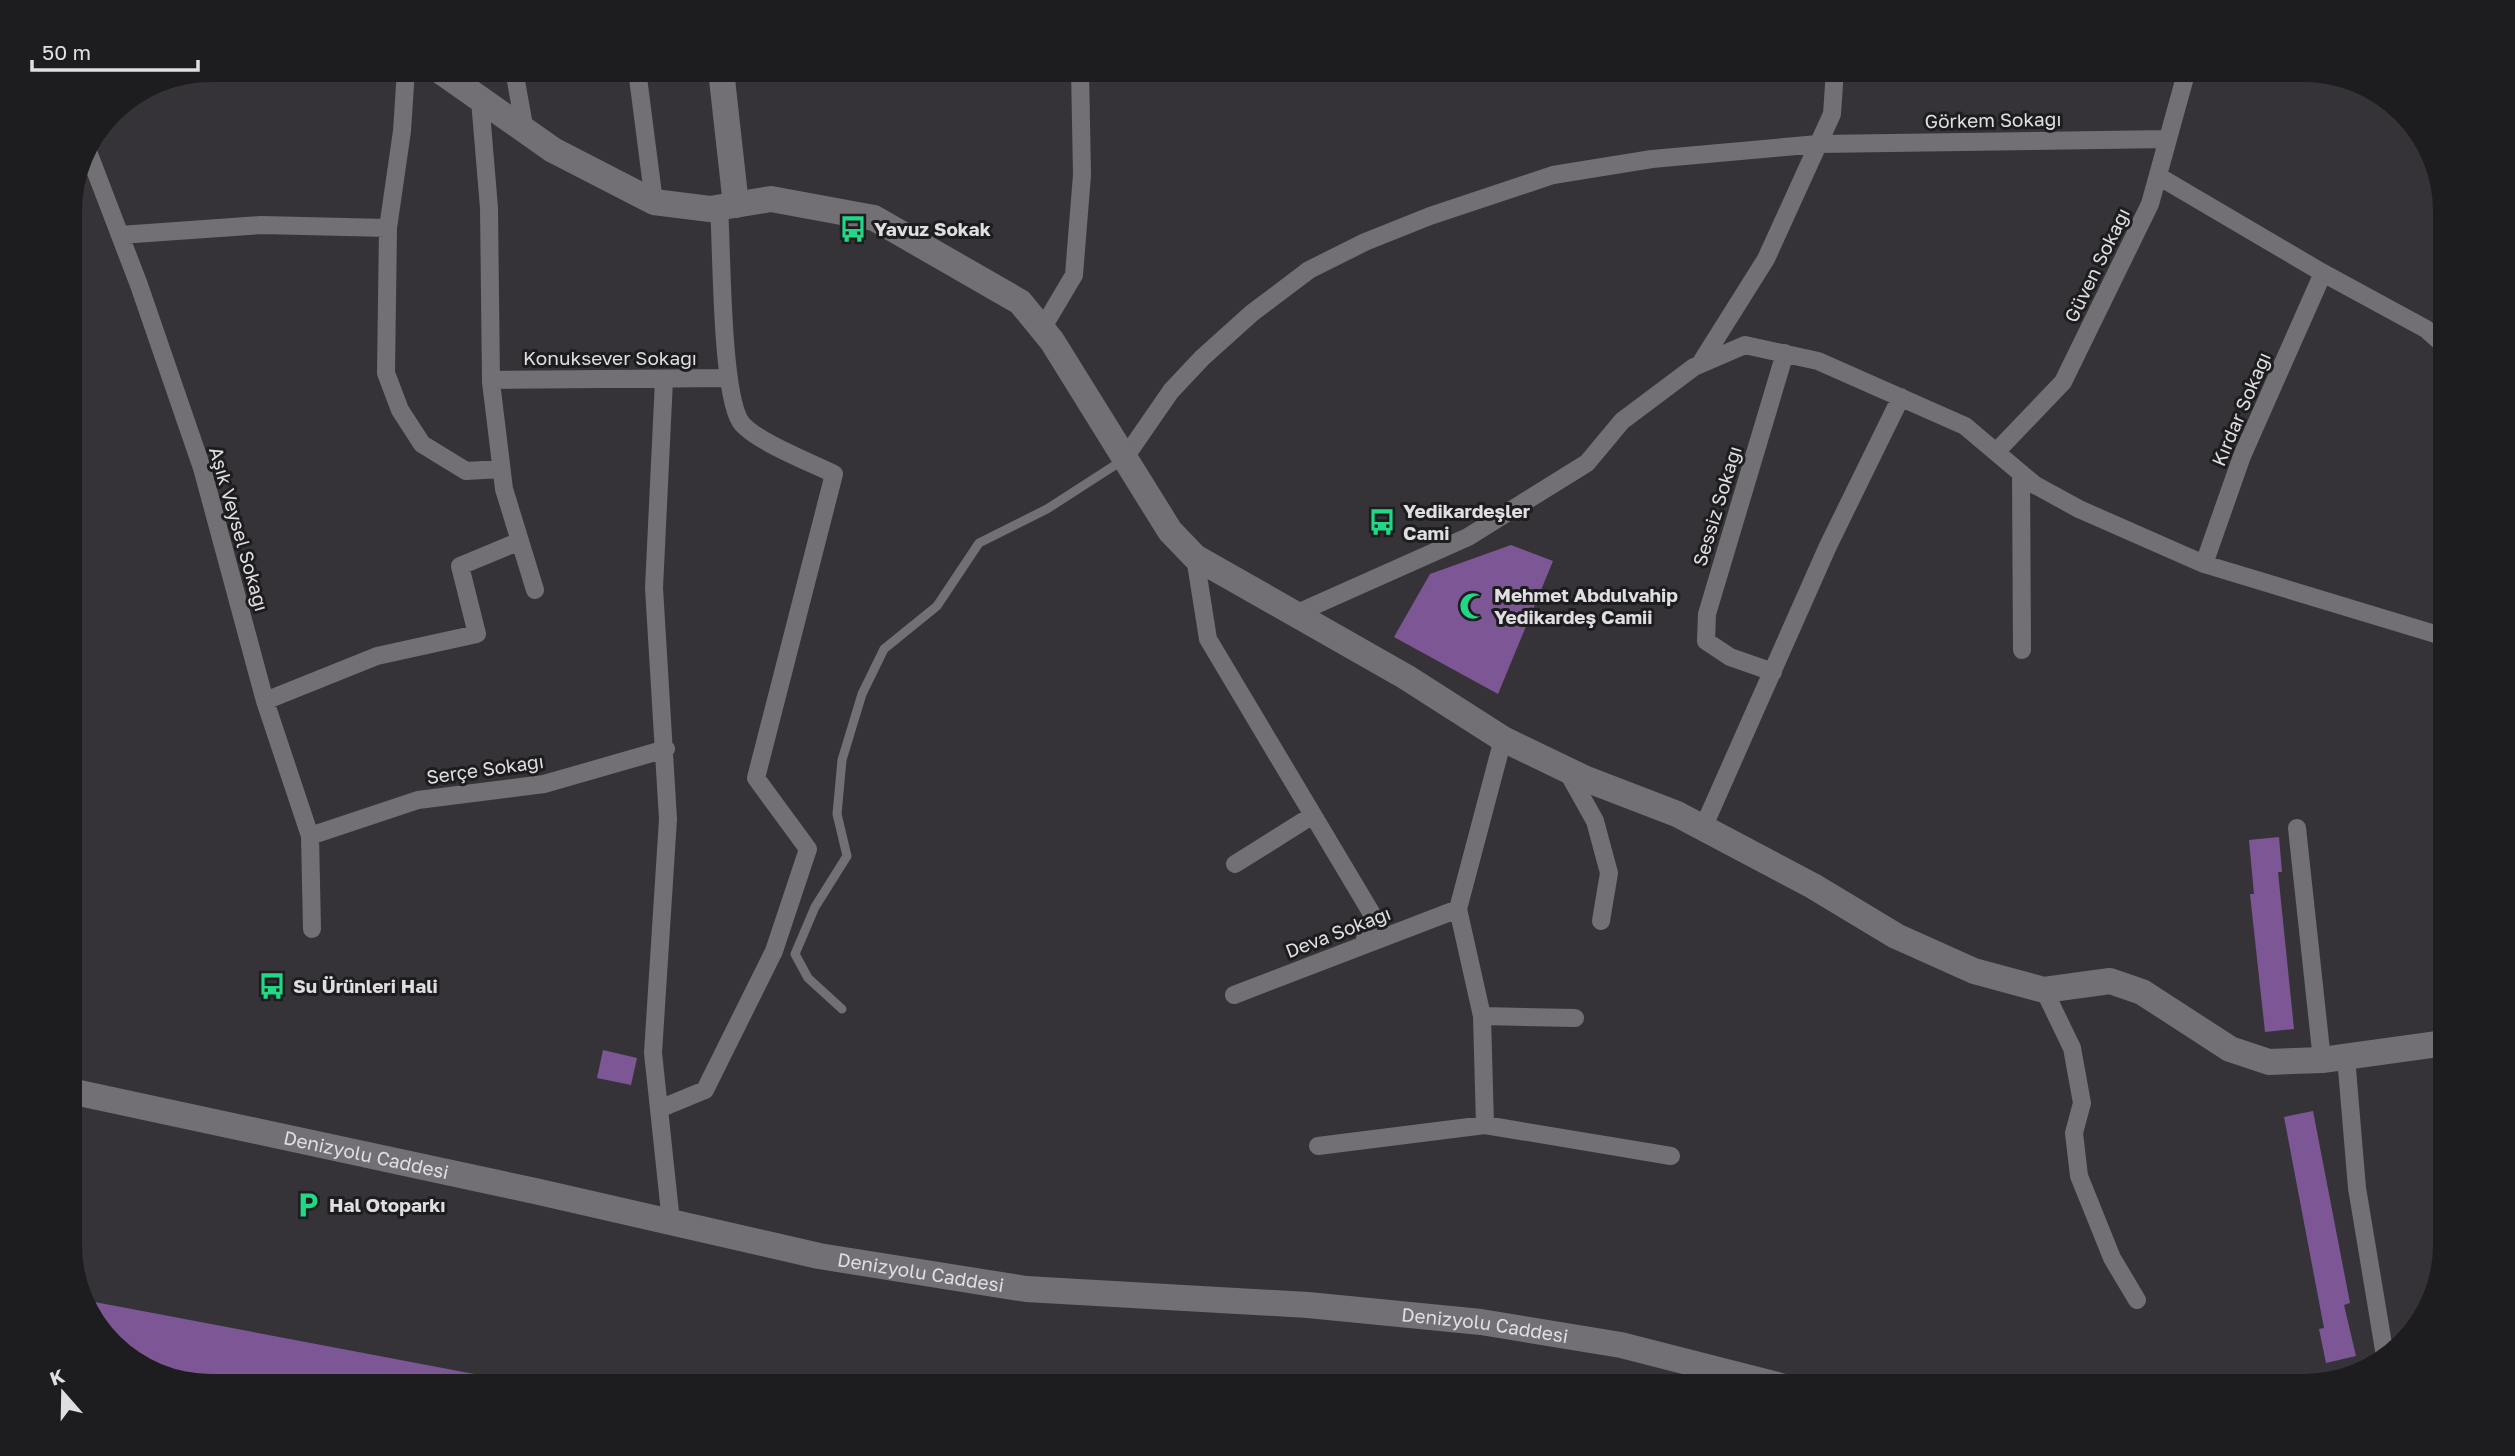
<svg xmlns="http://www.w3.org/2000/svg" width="2515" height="1456" font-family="'Golos Text',sans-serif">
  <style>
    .building { fill: #7d5795 }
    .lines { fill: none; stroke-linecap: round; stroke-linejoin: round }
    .lane { stroke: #726f75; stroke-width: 9 }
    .street { stroke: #726f75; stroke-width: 18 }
    .secondary { stroke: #726f75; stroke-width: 26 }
    .labels { text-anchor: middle; stroke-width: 6; stroke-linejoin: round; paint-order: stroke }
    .street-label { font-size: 19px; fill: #e0dee1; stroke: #1d1c1e }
    .poi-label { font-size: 19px; font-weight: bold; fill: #e0dee1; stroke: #1d1c1e; text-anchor: start }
  </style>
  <rect width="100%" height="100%" fill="#363338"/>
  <path class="building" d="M1511,545L1553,561L1498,694L1394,637L1430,574Z
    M2279,837L2282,872H2278L2294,1029L2265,1032L2250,894H2254L2249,840Z
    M603,1050L637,1058L631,1085L597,1078Z
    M2313,1111L2350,1303L2344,1305L2356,1356L2326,1363L2319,1329L2324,1328L2284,1117Z
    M84,1300L490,1377L489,1386H211L141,1367L89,1316Z"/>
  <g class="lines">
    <path class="lane" d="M842,1009L808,978L795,954L815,907L847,856L837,814L842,760L862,694L884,649L937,606L979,543L1047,509L1123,460"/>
    <path class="street" d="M406,70L402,131L388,228L386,373L400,410L422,444L466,471L501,469
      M514,70L525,131
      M637,70L654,202
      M480,100L489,208L491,382L504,489L535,590
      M87,149L139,285L202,468L265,701L310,836L312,929
      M2158,176L2323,273L2426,329L2445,346
      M120,235L261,225L388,228
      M1042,329L1074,275L1082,175L1080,70
      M1700,364L1766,259L1832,114L1835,70
      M491,380L729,378
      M664,380L654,588L668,819L653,1053L659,1109L705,1090L774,951L808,849L756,778L834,474C812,463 752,440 740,421C721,389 722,251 719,207
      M1996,452L2063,382L2150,204L2187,70
      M1124,459L1171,391L1202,358L1252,313L1309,270L1365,242L1430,216L1553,175L1652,159L1818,144L2168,139
      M2021,473L2022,650
      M1195,557L1208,639L1372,914L1364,943
      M2204,564L2242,456L2323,273
      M1293,615L1468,537L1587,463L1622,421L1694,367L1745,345L1818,361L1965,426L2035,485L2079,509L2204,564L2445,637
      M1773,672L1730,657L1706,641L1707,614L1785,353
      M265,701L377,656L477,634L460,566L520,541
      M1566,769L1595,821L1609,873L1601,921
      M1703,828L1828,546L1901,397
      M2297,828L2322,1060
      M310,836L418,800L544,784L666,749
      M1235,864L1313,815
      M2044,990L2072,1048L2082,1103L2074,1133L2079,1176L2112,1258L2137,1300
      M1234,995L1458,909
      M1482,1016L1575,1018
      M2346,1057L2357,1188L2385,1356
      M659,1109L671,1222
      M1485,1125L1482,1016L1458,909L1503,739
      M1318,1146L1485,1125L1671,1156"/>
    <g class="secondary">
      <path d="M439,70L553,150L654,202L710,209L771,199L874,218L1020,302L1052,341L1170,531L1195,557L1406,677L1503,739L1586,779L1677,814L1813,886L1896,936L1974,971L2044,990L2110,981L2142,992L2230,1049L2269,1062L2322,1060L2445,1043"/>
      <path d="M721,70L736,205"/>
      <path id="s1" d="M70,1091L535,1191L819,1256L1026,1289L1308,1305L1481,1322L1621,1345L1781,1386"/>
    </g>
  </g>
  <defs>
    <symbol id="bus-bare" viewBox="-9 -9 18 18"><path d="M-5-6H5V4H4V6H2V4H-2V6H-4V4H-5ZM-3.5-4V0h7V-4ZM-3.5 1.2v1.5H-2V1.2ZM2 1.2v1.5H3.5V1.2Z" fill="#21d887" stroke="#1d1c1e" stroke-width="2.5" paint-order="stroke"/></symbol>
    <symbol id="mosque-bare" viewBox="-9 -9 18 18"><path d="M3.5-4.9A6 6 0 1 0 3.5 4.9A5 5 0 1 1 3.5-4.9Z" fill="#21d887" stroke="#1d1c1e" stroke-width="2.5" paint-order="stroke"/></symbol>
    <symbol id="parking-bare" viewBox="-9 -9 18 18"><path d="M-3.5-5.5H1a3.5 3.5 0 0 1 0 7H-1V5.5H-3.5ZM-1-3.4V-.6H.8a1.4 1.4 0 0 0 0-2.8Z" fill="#21d887" stroke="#1d1c1e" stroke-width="2.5" paint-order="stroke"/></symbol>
  </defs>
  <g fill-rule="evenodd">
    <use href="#bus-bare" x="834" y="210" width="38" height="38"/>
    <use href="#bus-bare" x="1363" y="503" width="38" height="38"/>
    <use href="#mosque-bare" x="1454" y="587" width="38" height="38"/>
    <use href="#bus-bare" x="253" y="967" width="38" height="38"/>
    <use href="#parking-bare" x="289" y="1186" width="38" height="38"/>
  </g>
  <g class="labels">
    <g class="street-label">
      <text transform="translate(1993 120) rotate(-1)" y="7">Görkem Sokağı</text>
      <text transform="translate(2097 265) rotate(-64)" y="7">Güven Sokağı</text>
      <text x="610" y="365">Konuksever Sokağı</text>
      <text transform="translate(2241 409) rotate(-67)" y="7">Kırdar Sokağı</text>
      <text transform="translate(1717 506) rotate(-73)" y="7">Sessiz Sokağı</text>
      <text transform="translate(239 529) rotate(74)" y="7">Aşık Veysel Sokağı</text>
      <text transform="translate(485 769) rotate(-8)" y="7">Serçe Sokağı</text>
      <text transform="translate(1338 932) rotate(-21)" y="7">Deva Sokağı</text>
      <text dy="7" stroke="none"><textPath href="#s1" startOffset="303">Denizyolu Caddesi</textPath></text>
      <text dy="7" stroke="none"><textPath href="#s1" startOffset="870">Denizyolu Caddesi</textPath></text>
      <text dy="7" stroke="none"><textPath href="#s1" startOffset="1437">Denizyolu Caddesi</textPath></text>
    </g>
    <g class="poi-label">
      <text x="874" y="236">Yavuz Sokak</text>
      <text x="1403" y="518">Yedikardeşler<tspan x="1403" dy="22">Cami</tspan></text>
      <text x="1494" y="602">Mehmet Abdulvahip<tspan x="1494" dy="22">Yedikardeş Camii</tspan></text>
      <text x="293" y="993">Su Ürünleri Hali</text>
      <text x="329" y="1212">Hal Otoparkı</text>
    </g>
  </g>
  <path d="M0 0H2515V1456H0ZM211 82H2304A129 129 0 0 1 2433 211V1245A129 129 0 0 1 2304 1374H211A129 129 0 0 1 82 1245V211A129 129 0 0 1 211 82Z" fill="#1d1c1e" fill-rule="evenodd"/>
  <g transform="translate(63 1393) rotate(340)" stroke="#1d1c1e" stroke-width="5" paint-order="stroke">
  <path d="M0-5L12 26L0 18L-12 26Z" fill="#e0dee1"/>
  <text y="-10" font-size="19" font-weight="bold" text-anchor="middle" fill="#e0dee1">K</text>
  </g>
  <path d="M32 60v10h166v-10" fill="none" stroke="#e0dee1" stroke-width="3.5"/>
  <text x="42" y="60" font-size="21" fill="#e0dee1" stroke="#1d1c1e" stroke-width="5" paint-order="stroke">50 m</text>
</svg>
